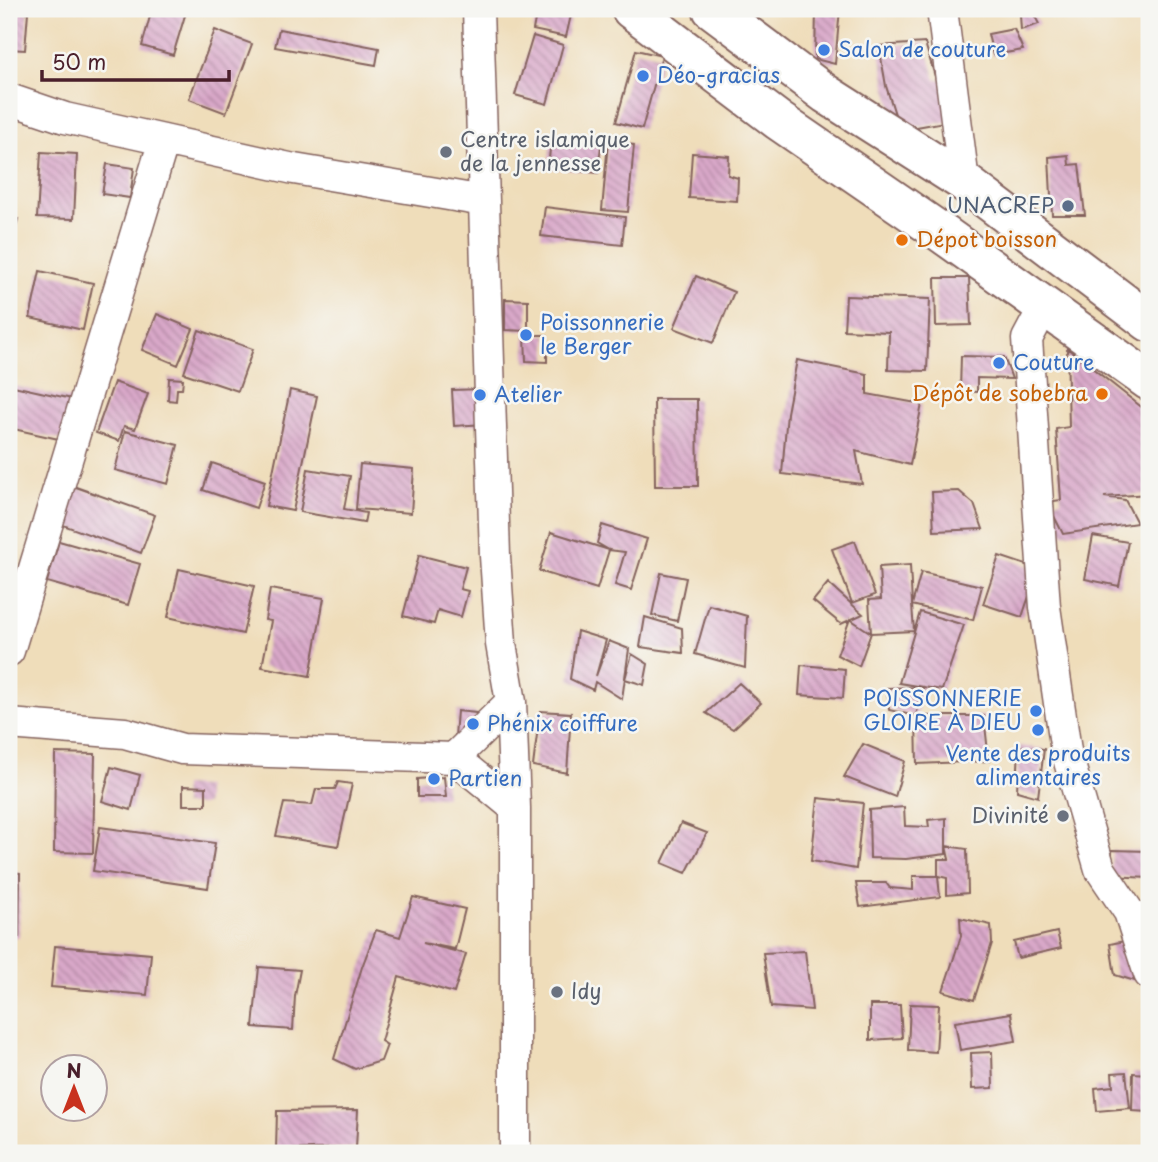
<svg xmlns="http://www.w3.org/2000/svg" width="1158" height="1162" font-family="'Playpen Sans',sans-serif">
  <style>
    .building { fill: url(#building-back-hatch) }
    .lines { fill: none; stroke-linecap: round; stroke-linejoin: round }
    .minor-casing { stroke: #84625d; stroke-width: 33 }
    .primary-casing { stroke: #84625d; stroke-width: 42 }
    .minor { stroke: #fff; stroke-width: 30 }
    .primary { stroke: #fff; stroke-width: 38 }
    .shop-dot { fill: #3f7fe0; stroke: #f6f6f2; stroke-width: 2.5 }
    .worship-dot { fill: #6b7280; stroke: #f6f6f2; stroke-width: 2.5 }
    .service-dot { fill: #5c6f8a; stroke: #f6f6f2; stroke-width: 2.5 }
    .food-dot { fill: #e8710a; stroke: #f6f6f2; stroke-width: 2.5 }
    .labels { text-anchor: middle; stroke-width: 5; stroke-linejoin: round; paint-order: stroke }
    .shop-label { font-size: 21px; fill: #366cbe; stroke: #f6f6f2; text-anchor: start }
    .worship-label { font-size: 21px; fill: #5b616d; stroke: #f6f6f2; text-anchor: start }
    .service-label { font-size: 21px; fill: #4e5e75; stroke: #f6f6f2; text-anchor: end }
    .food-label { font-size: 21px; fill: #c56008; stroke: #f6f6f2; text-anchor: start }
  </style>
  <defs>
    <pattern id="building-back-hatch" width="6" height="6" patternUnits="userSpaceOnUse" patternTransform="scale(1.75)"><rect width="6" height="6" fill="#d9a8c9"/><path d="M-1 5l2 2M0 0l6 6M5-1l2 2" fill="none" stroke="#b288a3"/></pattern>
  </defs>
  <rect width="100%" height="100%" fill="#f6f6f2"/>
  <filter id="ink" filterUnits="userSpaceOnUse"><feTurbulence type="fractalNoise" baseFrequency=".0143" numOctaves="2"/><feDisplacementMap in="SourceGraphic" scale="14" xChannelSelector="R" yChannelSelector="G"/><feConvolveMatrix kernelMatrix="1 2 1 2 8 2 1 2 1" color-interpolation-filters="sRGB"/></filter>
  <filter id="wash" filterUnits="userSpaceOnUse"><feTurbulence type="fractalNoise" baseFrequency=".00686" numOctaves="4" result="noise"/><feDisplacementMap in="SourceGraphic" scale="28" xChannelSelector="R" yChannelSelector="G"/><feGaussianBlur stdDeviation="1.57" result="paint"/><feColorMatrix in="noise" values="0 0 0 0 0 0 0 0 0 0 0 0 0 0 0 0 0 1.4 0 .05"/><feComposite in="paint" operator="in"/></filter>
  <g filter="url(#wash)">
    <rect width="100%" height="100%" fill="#efddba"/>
    <g id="blocks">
      <path class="building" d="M152,9H173L186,12L173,55L142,46Z
        M537,9L572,11L566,37L533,30Z
        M816,9H840L835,64L815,59Z
        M1031,9L1039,24L1021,30L1020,15Z
        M9,10L28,12L25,50L9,49Z
        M279,29L379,48L376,65L275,47Z
        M1014,29L1023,50L993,55L988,34Z
        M215,30L252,44L226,113L189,99Z
        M533,36L563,45L547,104L515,95Z
        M925,43L936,80L945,79L950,121L900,130L886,86L879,46Z
        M636,50L662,56L642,129L616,122Z
        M551,140L601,145L598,173L548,168Z
        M608,142L634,145L628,212L602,210Z
        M41,152L77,154L74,219L37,218Z
        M692,153L729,156L728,175L738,178L737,201L689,198Z
        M1068,155L1069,165L1079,164L1085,215H1052L1049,157Z
        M107,164L134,168L130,198L102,194Z
        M545,207L625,217L622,245L541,236Z
        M9,217L18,219L10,250L9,249Z
        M40,271L93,283L83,330L30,318Z
        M696,276L734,292L713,343L674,328Z
        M935,278H969L971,325L936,326Z
        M846,296L930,299L927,371L888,370L889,332L844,330Z
        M505,299L528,300V331L505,330Z
        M157,314L193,329L178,365L142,350Z
        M199,330L253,349L238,391L184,373Z
        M525,335H547V362L526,361Z
        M1067,348L1149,413V494L1104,497L1125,500L1137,523L1063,534L1047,502L1061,500L1056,429L1069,427Z
        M961,356L1004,357L1012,379L977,378V392L960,391Z
        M797,360L867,374V394L922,404L910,465L856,451L862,484L782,474L787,413Z
        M169,378L183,379L182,389H177L176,401L168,400Z
        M114,382L148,394L135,429L124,426L119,441L96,433Z
        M9,385L72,399L63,440L9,428Z
        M483,389L485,424L454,426L452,390Z
        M290,390L317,396L293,511L266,506Z
        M654,399H697L698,486H655Z
        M125,431L178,445L168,484L115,470Z
        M212,463L265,481L256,508L203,490Z
        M360,464L414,469L411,513L356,509Z
        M308,469L350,476L344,509L366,513L364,523L300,512Z
        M73,486L155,515L141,553L60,524Z
        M959,491L974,504L983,529L934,531L932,492Z
        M602,525L647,539L631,590L615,585L625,552L609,550L597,543Z
        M551,532L609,550L597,589L539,571Z
        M1093,536L1128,542L1119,586L1085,579Z
        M59,541L140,564L128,605L47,582Z
        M855,541L875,595L852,603L832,549Z
        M419,555L466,567L460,589L468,591L461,617L438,610L434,624L403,616Z
        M999,556L1038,569L1022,617L983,604Z
        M910,565L912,605L921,572L982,586L973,620L912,605L914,631L871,633L869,600L881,599L879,567Z
        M179,569L254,586L243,634L168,617Z
        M661,573L686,578L677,621L652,615Z
        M9,574L25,578L9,612Z
        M828,583L856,608L863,614L841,624L813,601Z
        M270,589L324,598L310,676L262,667L271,621L265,620Z
        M709,605L747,616L745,668L695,654Z
        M920,612L964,625L942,690L923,687L916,716H984L989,761L917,764L916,716L889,710L887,688L923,687L899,683Z
        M645,617L682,628L683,653L640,647Z
        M850,619L871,633L859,666L837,655Z
        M577,631L606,640L596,676L609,641L629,649L622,699L595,682L593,690L570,679Z
        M632,654L648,664L644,685L625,679Z
        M801,665L845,669L843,698L799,695Z
        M739,683L761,703L733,729L706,713Z
        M457,711L476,713L474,737L455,736Z
        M540,711L571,713L567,773L533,766Z
        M863,744L905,761L895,797L844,777Z
        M1019,746L1044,749L1038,797L1017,791Z
        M55,753L95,754L93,853L54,852Z
        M111,767L140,775L131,810L102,801Z
        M444,777L446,797H417V779Z
        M338,782L352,784L338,846L276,836L284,803L312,805L316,789H335Z
        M183,786L206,787V805H183Z
        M818,798L863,803L856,869L811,861Z
        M904,807L905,826L929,827L928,820L946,818V846L967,849L968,893L947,895V878L938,876V859H949L946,846V854L906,859L870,858L869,810Z
        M681,823L707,833L686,873L662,863Z
        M100,827L215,843L208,888L93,871Z
        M1112,850L1149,851V878L1111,876Z
        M9,872L20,873L19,937H9Z
        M913,876H938L940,897L860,907L856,883H886L890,888L913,890Z
        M413,897L465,909L455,949L423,943L466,954L454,993L399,977L381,1041L387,1045L381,1061L355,1069L334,1059L362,967L376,930L400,937Z
        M960,918L991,925L992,943L974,1000L943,991L961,936Z
        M1057,932L1061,948L1018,958L1014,942Z
        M1129,940L1135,981L1115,975L1110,944Z
        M55,946L151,954L147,995L51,987Z
        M805,951L812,1010L771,1007L763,953Z
        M259,967L300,970L295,996L293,1030L253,1027Z
        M910,1004L939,1005L936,1052L908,1050Z
        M870,1005H900L902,1038L870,1040Z
        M1011,1013L1016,1041L960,1050L955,1022Z
        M992,1052L993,1088L972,1089L971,1053Z
        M1126,1072L1130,1108L1097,1111L1095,1088L1113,1086L1112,1073Z
        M1133,1073L1149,1074V1112L1132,1111Z
        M358,1110L356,1148L276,1150L277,1111Z"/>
    </g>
  </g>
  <g filter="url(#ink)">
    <use href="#blocks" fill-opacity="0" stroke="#84625d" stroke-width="2"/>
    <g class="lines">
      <defs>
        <path id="minor" d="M478,9L495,556L501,644L511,702L515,808V1153
          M942,9L964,182
          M9,99L65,118L294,169L484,201
          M1044,307L1027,339L1045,607L1066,751L1100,869L1129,912L1149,974
          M9,651L164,140
          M9,724L125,733L182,749L454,758L515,808
          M454,758L511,702"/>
        <path id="primary" d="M631,9L779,121L936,229L1149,381
          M712,9L826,94L964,182L1149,322"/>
      </defs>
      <use href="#minor" class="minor-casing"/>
      <use href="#primary" class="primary-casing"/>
      <use href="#minor" class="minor"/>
      <use href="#primary" class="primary"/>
    </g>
  </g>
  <g class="shop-dot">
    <circle cx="824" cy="50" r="7"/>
    <circle cx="643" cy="76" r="7"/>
    <circle cx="526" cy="335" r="7"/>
    <circle cx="999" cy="363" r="7"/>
    <circle cx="480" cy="395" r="7"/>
    <circle cx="1036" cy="711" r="7"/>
    <circle cx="473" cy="724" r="7"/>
    <circle cx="1038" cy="730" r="7"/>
    <circle cx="434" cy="779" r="7"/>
  </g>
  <g class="worship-dot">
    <circle cx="446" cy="152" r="7"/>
    <circle cx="1063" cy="816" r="7"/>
    <circle cx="557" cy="992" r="7"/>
  </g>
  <circle class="service-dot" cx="1068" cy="206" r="7"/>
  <g class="food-dot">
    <circle cx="902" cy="240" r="7"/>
    <circle cx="1102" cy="394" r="7"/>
  </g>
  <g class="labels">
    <g class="shop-label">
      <text x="838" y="57">Salon de couture</text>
      <text x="657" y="83">Déo-gracias</text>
      <text x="540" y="330">Poissonnerie<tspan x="540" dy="24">le Berger</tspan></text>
      <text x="1013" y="370">Couture</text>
      <text x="494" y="402">Atelier</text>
      <text x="1022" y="706" text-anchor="end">POISSONNERIE<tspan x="1022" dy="24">GLOIRE À DIEU</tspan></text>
      <text x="487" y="731">Phénix coiffure</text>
      <text x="1038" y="761" text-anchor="middle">Vente des produits<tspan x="1038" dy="24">alimentaires</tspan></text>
      <text x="448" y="786">Partien</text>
    </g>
    <g class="worship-label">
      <text x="460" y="147">Centre islamique<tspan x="460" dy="24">de la jennesse</tspan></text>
      <text x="1049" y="823" text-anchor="end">Divinité</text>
      <text x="571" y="999">Idy</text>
    </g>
    <g class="service-label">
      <text x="1054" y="213">UNACREP</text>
    </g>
    <g class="food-label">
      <text x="916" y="247">Dépot boisson</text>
      <text x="1088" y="401" text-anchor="end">Dépôt de sobebra</text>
    </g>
  </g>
  <rect width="1158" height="1162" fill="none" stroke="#f6f6f2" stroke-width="35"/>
  <g transform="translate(74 1088)"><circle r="33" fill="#f6f6f2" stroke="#b1a0a2" stroke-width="2"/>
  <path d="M0-5L12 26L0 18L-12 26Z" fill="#c8321e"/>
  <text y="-10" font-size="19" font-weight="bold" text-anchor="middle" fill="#4a1f2b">N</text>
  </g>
  <path d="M42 70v10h187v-10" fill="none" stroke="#4a1f2b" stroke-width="3.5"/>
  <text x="52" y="70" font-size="21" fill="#4a1f2b" stroke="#f6f6f2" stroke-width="5" paint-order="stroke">50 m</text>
</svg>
